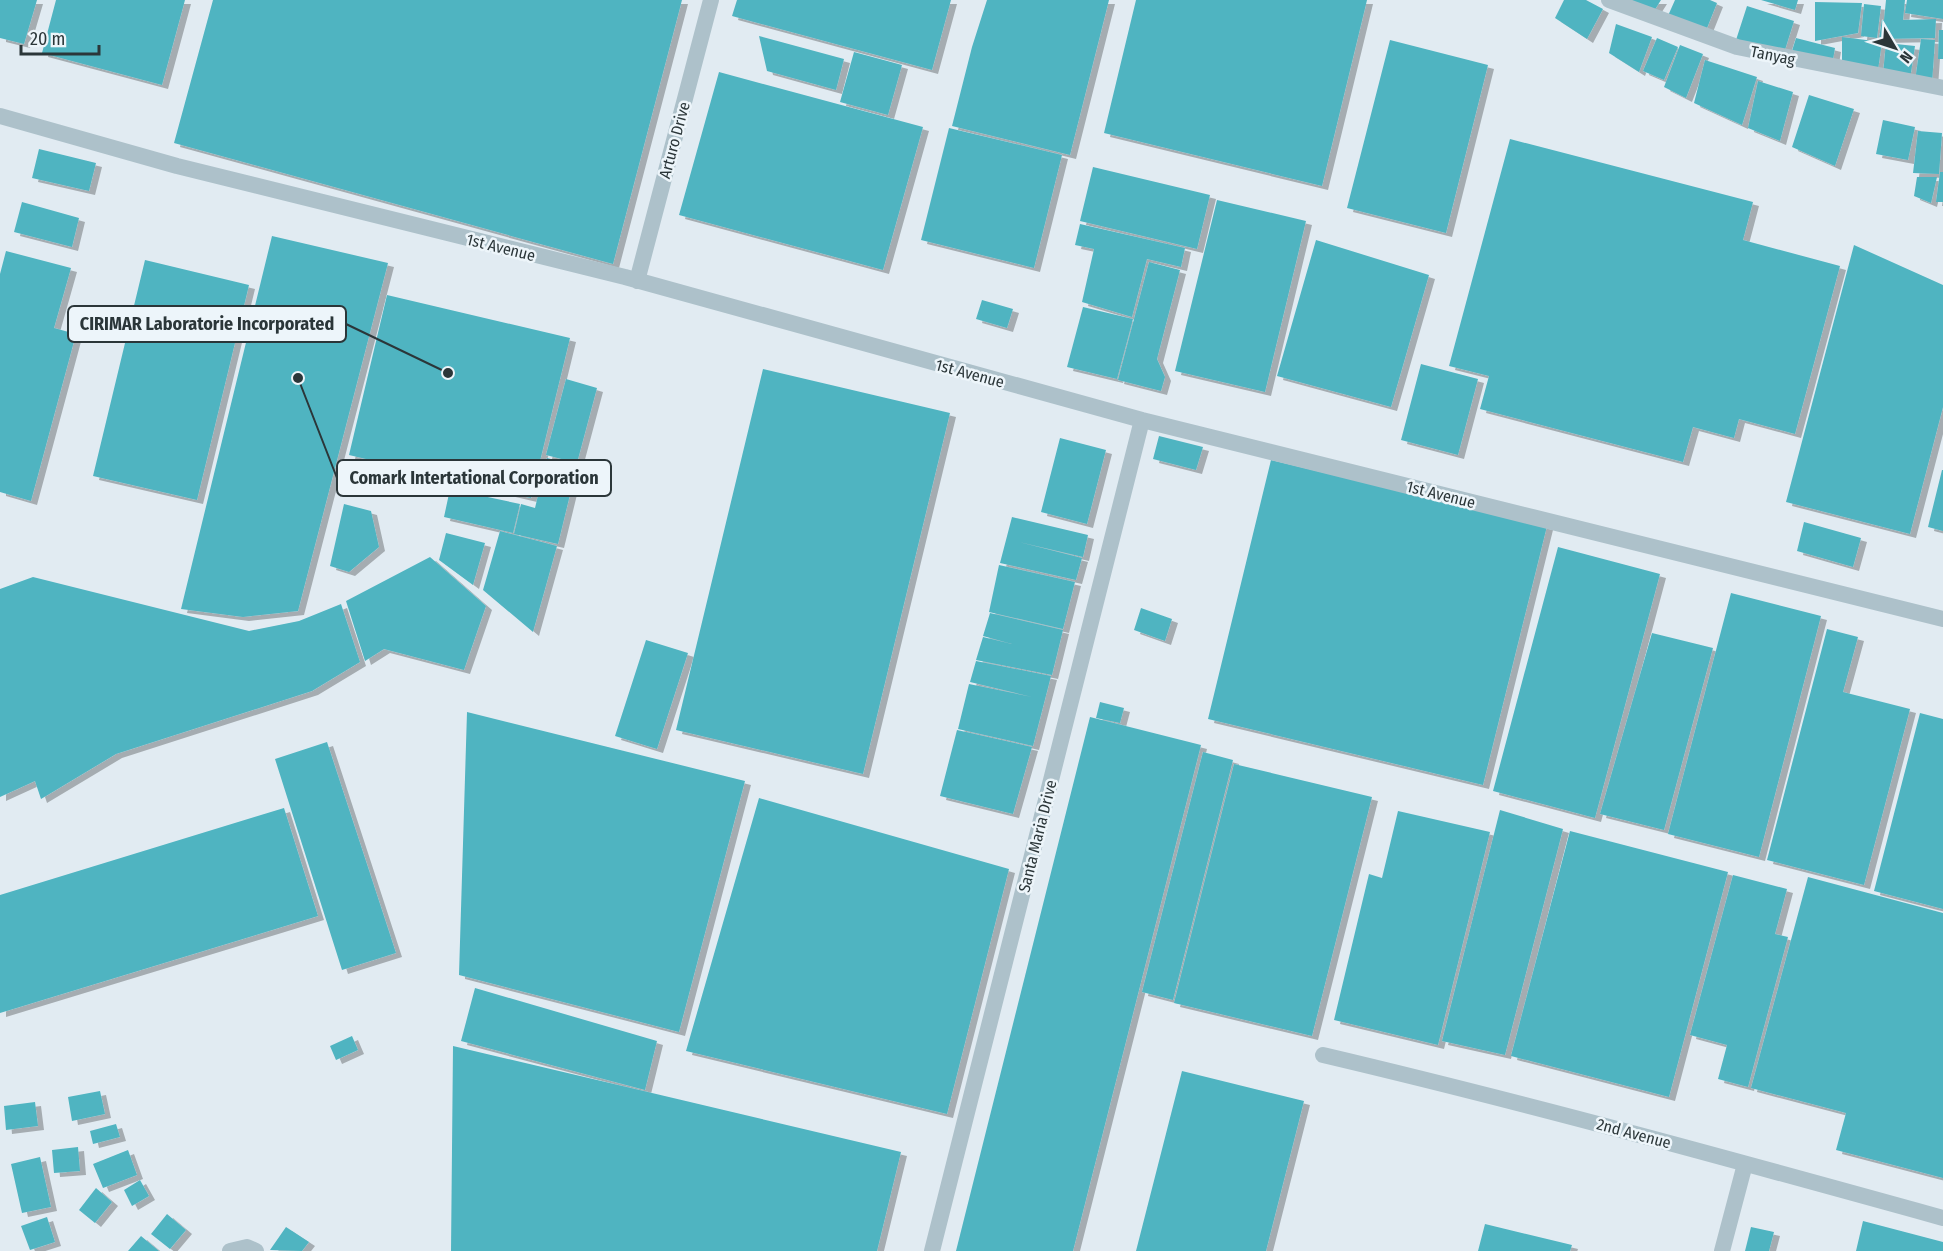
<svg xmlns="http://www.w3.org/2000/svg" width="1943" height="1251" font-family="'Fira Sans Condensed',sans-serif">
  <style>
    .building { fill: #50b4c1; filter: url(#shadow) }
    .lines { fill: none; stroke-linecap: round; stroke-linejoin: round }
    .minor { stroke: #adc1ca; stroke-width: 16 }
    .labels { text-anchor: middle; stroke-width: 5; stroke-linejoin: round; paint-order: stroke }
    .street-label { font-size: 16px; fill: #2b3639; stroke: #edf5fa }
    .leader { fill: none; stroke: #2b3639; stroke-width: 2 }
    .callout-dot { fill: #2b3639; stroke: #edf5fa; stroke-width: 2 }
    .callout { fill: #edf5fa; stroke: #2b3639; stroke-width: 2 }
    .callout-label { font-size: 18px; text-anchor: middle; font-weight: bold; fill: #2b3639 }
  </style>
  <defs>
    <filter id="shadow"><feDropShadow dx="6" dy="4" stdDeviation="0" flood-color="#0004"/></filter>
  </defs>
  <rect width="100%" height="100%" fill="#e1ebf2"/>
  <path class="building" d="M0,0H37L24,44L0,38Z
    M56,0H185L162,85L42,53Z
    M213,0H682L613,264L174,143Z
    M737,0H951L932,70L732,16Z
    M987,0H1109L1070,155L952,126L972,47Z
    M1136,0H1367L1322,186L1104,133Z
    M1564,0H1586L1603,9L1587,39L1555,18Z
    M1630,0H1661L1654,11Z
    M1675,0H1710L1717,3L1705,33L1667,18Z
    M1761,0H1798L1795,10Z
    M1886,0H1905L1903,20L1936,19L1935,38L1879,39L1882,20H1884Z
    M1907,0H1943V19L1905,13Z
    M1815,2L1862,3L1858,33L1815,41Z
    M1864,4L1881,6L1877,38L1861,36Z
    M1747,6L1794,21L1784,53L1736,40Z
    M1616,24L1652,37L1639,72L1609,53Z
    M1939,30H1943V59H1938Z
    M759,36L844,59L836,90L767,71Z
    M1842,37L1882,42L1878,70L1842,61Z
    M1657,38L1678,47L1664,80L1643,71Z
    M1796,38L1835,48L1832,65L1791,54Z
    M1921,39L1935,40L1932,83L1915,81Z
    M1390,40L1488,65L1446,233L1347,208Z
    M1886,43L1915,46L1910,79L1883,74Z
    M1680,45L1703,54L1686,98L1664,87Z
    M854,52L902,65L888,115L840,102Z
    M1705,60L1757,77L1742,125L1694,103Z
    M719,72L923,127L883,270L679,215Z
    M1758,81L1793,92L1780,141L1748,128Z
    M1809,95L1854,109L1835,166L1792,147Z
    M1883,120L1915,127L1908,160L1876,154Z
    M949,128L1062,155L1034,268L921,240Z
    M1918,131L1942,133L1939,174L1913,173Z
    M1510,139L1753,202L1743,240L1840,266L1795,434L1739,419L1734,438L1693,427L1683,462L1480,409L1489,376L1449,366Z
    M39,149L96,163L89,191L32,178Z
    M1093,167L1210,195L1197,249L1080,221Z
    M1940,172H1943V202H1936Z
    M1917,177H1937L1931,203L1914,196Z
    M1217,200L1306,221L1265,392L1175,371Z
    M22,202L79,218L72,247L14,232Z
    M1080,224L1185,248L1181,267L1147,259L1132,317L1082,302L1094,249L1075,245Z
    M272,236L388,263L298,611L243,617L181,609Z
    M1316,240L1429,275L1391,407L1277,376Z
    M1854,245L1943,285V407L1910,534L1786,502Z
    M6,251L71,268L54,328L76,334L31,501L0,492V274Z
    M145,260L249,285L197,500L93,476Z
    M1149,262L1180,270L1157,359L1165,377L1161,391L1118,380Z
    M387,295L570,338L531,498L349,455Z
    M982,300L1013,309L1007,328L976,319Z
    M1083,307L1133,319L1117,379L1067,367Z
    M1421,364L1478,379L1458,455L1401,440Z
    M763,369L950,413L863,774L676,730Z
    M566,379L597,388L577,463L546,455Z
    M1159,436L1203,447L1196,470L1153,459Z
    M1060,438L1106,450L1087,524L1041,512Z
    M547,458L577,466L558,544L514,534L521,504L535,508Z
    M1271,460L1547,526L1483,785L1208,719Z
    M1942,470H1943V531L1928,527Z
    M450,489L520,504L513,533L444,517Z
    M344,504L371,511L379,547L349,572L330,566Z
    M1012,517L1088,535L1083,557L1019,542L1082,558L1076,580L1000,563Z
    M1804,522L1861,538L1853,567L1797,551Z
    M500,531L557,546L533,632L483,590Z
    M446,533L485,543L473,585L439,560Z
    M1558,547L1660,574L1595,818L1493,791Z
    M430,557L486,606L464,670L384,649L365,661L346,601Z
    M999,565L1075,582L1063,629L989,612Z
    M33,577L249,631L299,621L341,604L360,662L312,691L116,754L41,799L35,781L0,797V589Z
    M1731,593L1821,616L1759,857L1668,834Z
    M1141,608L1172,619L1165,641L1134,630Z
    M990,613L1063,630L1052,675L976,660L983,637L1012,644L983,636Z
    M1827,629L1858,637L1843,692L1910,709L1864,885L1767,860Z
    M1652,633L1713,648L1664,830L1600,814Z
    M646,640L688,653L657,749L615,736Z
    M976,661L1051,676L1033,746L958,729L969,684L1032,697L970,682Z
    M1100,702L1124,708L1120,723L1096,718Z
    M467,712L745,781L679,1032L459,975Z
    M1920,713L1943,719V909L1874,891Z
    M1090,717L1201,745L1073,1251H956Z
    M957,730L1032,747L1013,814L940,796Z
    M327,742L396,953L342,970L275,759Z
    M1203,752L1233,760L1173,1000L1142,992Z
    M1234,764L1372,797L1312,1036L1174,1003Z
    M759,798L1009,869L947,1114L686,1051Z
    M284,808L318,916L0,1013V895Z
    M1500,810L1563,829L1505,1055L1442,1041Z
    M1398,811L1490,832L1438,1045L1334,1020L1369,874L1382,878Z
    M1570,831L1728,872L1669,1097L1511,1056Z
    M1733,875L1787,889L1775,934L1788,937L1748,1087L1718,1079L1727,1045L1690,1035Z
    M1808,877L1943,913V1178L1836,1150L1846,1113L1751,1088Z
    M475,988L657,1041L645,1090L461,1041Z
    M352,1036L358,1050L336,1060L330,1046Z
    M453,1046L901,1152L877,1251H451Z
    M1182,1071L1304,1101L1266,1251H1136Z
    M100,1091L105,1114L72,1121L68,1097Z
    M35,1102L38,1126L6,1130L4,1106Z
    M116,1124L120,1137L93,1144L90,1131Z
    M78,1147L80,1171L54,1173L52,1150Z
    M128,1150L137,1175L103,1188L93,1164Z
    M40,1157L51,1207L22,1213L11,1164Z
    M140,1180L149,1196L132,1206L124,1190Z
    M96,1188L112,1202L95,1223L79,1210Z
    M167,1214L186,1230L170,1249L151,1234Z
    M47,1217L55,1242L30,1250L21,1226Z
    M1863,1221L1943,1242V1251H1856Z
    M1485,1224L1572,1245L1570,1251H1478Z
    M286,1227L309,1242L302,1251L270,1250Z
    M1751,1227L1774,1232L1769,1251H1745Z
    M141,1236L159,1251H128Z"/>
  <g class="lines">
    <path class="minor" d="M1609,0L1737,47L1943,88
      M0,116L177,166L625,277L1142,420L1943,619
      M637,281L711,0
      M1323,1055C1531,1104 1737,1161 1943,1218
      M230,1251L247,1247L256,1251
      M932,1251L1142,420
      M1722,1251L1745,1164"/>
  </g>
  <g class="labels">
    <g class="street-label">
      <text transform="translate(1773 55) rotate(11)" y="6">Tanyag</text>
      <text transform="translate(674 140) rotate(-75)" y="6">Arturo Drive</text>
      <text transform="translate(501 247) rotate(14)" y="6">1st Avenue</text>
      <text transform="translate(970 373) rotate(15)" y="6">1st Avenue</text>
      <text transform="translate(1441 494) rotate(14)" y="6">1st Avenue</text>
      <text transform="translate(1037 836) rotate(-76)" y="6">Santa Maria Drive</text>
      <text transform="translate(1634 1133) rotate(15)" y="6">2nd Avenue</text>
    </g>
  </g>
  <path class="leader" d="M448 373L346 324M298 378L337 478"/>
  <g class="callout-dot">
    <circle cx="448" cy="373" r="6"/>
    <circle cx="298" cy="378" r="6"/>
  </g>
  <g class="callout">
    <rect x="68" y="306" width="278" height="36" rx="6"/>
    <rect x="337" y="460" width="274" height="36" rx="6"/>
  </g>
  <g class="callout-label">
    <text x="207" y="330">CIRIMAR Laboratorie Incorporated</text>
    <text x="474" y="484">Comark Intertational Corporation</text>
  </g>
  <g transform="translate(1895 48) rotate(129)" stroke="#edf5fa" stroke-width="4.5" paint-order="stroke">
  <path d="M0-4.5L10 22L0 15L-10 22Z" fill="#2b3639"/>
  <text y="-9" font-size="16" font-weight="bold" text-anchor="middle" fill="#2b3639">N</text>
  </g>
  <path d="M21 45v9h78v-9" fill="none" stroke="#2b3639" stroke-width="3"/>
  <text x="30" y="45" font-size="18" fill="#2b3639" stroke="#edf5fa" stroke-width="4.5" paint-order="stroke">20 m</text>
</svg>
